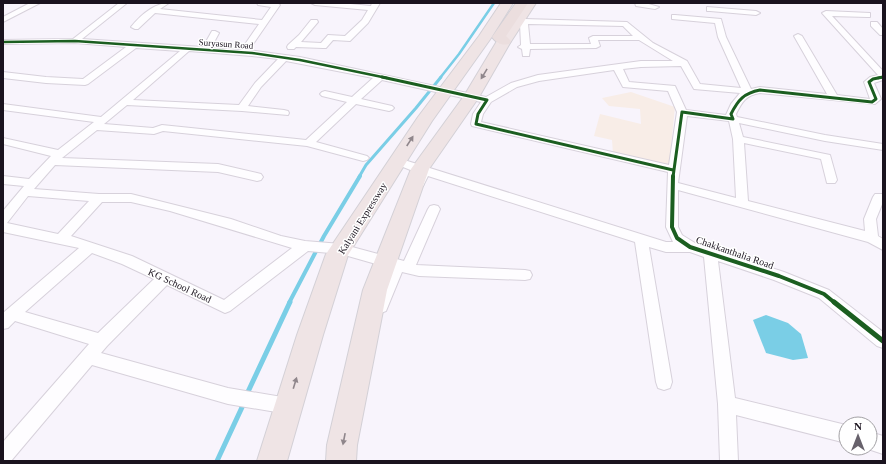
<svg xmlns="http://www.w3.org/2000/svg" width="886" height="464" font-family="Georgia,serif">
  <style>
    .industrial { fill: #f8ede7 }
    .water { fill: #7acee6 }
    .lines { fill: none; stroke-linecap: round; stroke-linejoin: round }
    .stream-far3 { stroke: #7acee6; stroke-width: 2.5 }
    .stream-far2 { stroke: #7acee6; stroke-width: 3 }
    .stream-far1 { stroke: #7acee6; stroke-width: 4 }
    .stream { stroke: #7acee6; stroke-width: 5 }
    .minor-casing { stroke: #d7d1db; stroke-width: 2 }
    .trunk-casing { stroke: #d3d0d6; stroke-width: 2 }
    .motorway-casing { stroke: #d3d0d6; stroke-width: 2 }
    .minor { fill: #fefdff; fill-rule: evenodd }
    .trunk { fill: #efe4e5; fill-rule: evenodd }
    .motorway { fill: #ebdede; fill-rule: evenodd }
    .cycleway-far3-casing { stroke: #fff; stroke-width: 4 }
    .cycleway-far2-casing { stroke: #fff; stroke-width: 5 }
    .cycleway-far1-casing { stroke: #fff; stroke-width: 6 }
    .cycleway-casing { stroke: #fff; stroke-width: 8 }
    .cycleway-far3 { stroke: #1b5e20; stroke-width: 2.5 }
    .cycleway-far2 { stroke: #1b5e20; stroke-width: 3 }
    .cycleway-far1 { stroke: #1b5e20; stroke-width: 4 }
    .cycleway { stroke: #1b5e20; stroke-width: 5 }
    .oneway { fill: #8f868b }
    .labels { text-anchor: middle; stroke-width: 3; stroke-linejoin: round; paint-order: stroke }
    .far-street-label { font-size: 9px; fill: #1a131e; stroke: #fff }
    .street-label { font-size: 10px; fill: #1a131e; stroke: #fff }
  </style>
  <rect width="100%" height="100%" fill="#f8f4fc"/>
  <path class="industrial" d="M631,92L675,107L669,167L613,154L612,140L594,136L600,114L641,124L640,109L609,106L602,98Z"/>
  <path class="water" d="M766,315L788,323L801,334L808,358L793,360L766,353L753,320Z"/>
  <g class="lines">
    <path class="stream-far3" d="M440,78L459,54L494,3"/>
    <path class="stream-far2" d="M359,177L366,165L416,108L441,77"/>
    <path class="stream-far1" d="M289,303L324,236L360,176"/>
    <path class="stream" d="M246,396L290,302
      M217,461L244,403"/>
    <defs>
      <path id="minor" d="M30,3H40L3,22V17Z
        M119,3H127L82,39L203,47L212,31H215L219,33L211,48L241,50L259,24L155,13L138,29H135L131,27C140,16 154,3 169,3L160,9L262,20L271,7L258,5L257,3H277L280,5L249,50L300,57L486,97L511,83L538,75L641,61H673L639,40H598L600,46L596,48L530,49L529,56H523L522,49L518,47L521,45L520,24L514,22L524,19L627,22L653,43L687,61L700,84L741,88L718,37L715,23L672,19V15H675L721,19L726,37L751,89L760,87L827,94L794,36L798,34L802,36L837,95L870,99L864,82L870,77L878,75L822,13L826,11L870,13V17H867L832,16L883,71V80L874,83L881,99L875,104L760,93C746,95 742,102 736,114L737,117L825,135L883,144V150L825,141L739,123L743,137L830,155L837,180L835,183H827L821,159L744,143L748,201L865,231L864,219L873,197L875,194H883V202L876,219L878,236L883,239V250L868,242L678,190V227L682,235L695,243L784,272L829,290L883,332V348L877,346L819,298L774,280L718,261L735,398L846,425V443L736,415L738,461H720L718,404L704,257L690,252H666L649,247L672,382L670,388L664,390L658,388L656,382L635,242L428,176L423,186H415L413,183L418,173L393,163L391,161L393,159H401L666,242H673L666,227L668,172L472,126L471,124L473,114L481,102L382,80L361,99L392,106L394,108L392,110L389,111L356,104L316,142L367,156L369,158L367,160L363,161L307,146L163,131L154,134L97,130L62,158L218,164L261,174L263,177L261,180L257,181L218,172L55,165L34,189L99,194H131L231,219L281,236L305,241L341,244L404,261L428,209L430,206L434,205L438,206L440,209L416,265L525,270L530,271L532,275L530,279L525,280L419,276L402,272L386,311L381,313L376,311L374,307L390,268L341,254L308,251L230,311L225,313L167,285L107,346L101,353L228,388L288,398L294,400L297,406L294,412L288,414L228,404L92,365L11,461H3V442L89,344L15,321L8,328L3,329V313L79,248L3,232V211L24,186L3,184V176L29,179L51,156L3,144V138L58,150L94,122L3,110V104L101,117L180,51L136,48L88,84L85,85L46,83L3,78V72L46,77L83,79L126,47L75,43L3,44V40L73,39ZM528,24L623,26L633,36H593L589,38L591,44H530ZM189,51L252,56L278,59L255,83L239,105L133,100ZM286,61L373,78L352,97L325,91L322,92L320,94L322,96L347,102L306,140L162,125L153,128L104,124L127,105L242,111L288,115L289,113L288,111L284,110L248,106L261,87ZM681,66L694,89L740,93L731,104L726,115L686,110L675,86L629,82L623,69L641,67ZM614,70L623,87L668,91L677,112L669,165L481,122L483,114L491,102L517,87L539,81ZM687,116L729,121L733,139L736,198L678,183ZM28,196L89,201L58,234L7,223ZM102,202H131L170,211L292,248L224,300L132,256L71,236ZM92,253L122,264L154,279L98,333L25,312Z
        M311,3H340L371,6L372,3H380L368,23L350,41L333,40L326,48H323L296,47L294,49H288L287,47L288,45L299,35L311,20H317L318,22L301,42L321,43L328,35L345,36L362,20L368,10L315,5Z
        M635,3H645L659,7L655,9L636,6Z
        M707,7L756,11L760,13L756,15L710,11H707Z
        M871,22H877L883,29V35H880L871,26Z
        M870,432L883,436V454L865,448H870Z"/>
      <path id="trunk" d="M501,3H513L491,38L432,121L348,255L323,335L287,461H257L297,335L326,254L418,117L479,36Z
        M524,3H536L510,43L479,97L429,169L387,290L357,445L356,461H326L327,445L363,290L411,169L464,96L497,41Z"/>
      <path id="motorway" d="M516,3H528L506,36L511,41L509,44C501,46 497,43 492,37Z"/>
    </defs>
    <use href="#minor" class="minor-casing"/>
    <use href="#trunk" class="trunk-casing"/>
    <use href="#motorway" class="motorway-casing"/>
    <use href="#minor" class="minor"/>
    <use href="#trunk" class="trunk"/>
    <use href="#motorway" class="motorway"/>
    <defs>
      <path id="cycleway-far3" d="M3,42L75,41L252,53L300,60L387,78
        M878,78L883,77"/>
      <path id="cycleway-far2" d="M382,77L487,100L478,114L476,124L673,170
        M673,177L682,112L733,119L731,114C738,100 744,93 760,90L872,102L876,99L869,82L873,79L883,77"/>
      <path id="cycleway-far1" d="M673,176L672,227L677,238L690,247L779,276L824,294L835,303"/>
      <path id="cycleway" d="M834,302L883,341"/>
    </defs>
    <use href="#cycleway-far3" class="cycleway-far3-casing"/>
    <use href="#cycleway-far2" class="cycleway-far2-casing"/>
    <use href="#cycleway-far1" class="cycleway-far1-casing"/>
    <use href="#cycleway" class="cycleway-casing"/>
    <use href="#cycleway-far3" class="cycleway-far3"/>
    <use href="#cycleway-far2" class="cycleway-far2"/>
    <use href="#cycleway-far1" class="cycleway-far1"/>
    <use href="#cycleway" class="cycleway"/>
  </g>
  <defs><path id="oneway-solid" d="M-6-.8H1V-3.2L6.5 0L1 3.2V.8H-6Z"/></defs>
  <g class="oneway">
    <use href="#oneway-solid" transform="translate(484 74) rotate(121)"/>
    <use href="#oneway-solid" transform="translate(410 141) rotate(-57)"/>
    <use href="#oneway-solid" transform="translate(295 383) rotate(-73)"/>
    <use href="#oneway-solid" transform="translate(344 439) rotate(101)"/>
  </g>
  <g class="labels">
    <g class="far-street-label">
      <text transform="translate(226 44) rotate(4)" y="3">Suryasun Road</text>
    </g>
    <g class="street-label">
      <text transform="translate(362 218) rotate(-58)" y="4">Kalyani Expressway</text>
      <text transform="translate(735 252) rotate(19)" y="4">Chakkanthalia Road</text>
      <text transform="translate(180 285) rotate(25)" y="4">KG School Road</text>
    </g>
  </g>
  <rect width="886" height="464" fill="none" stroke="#1a131e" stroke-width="8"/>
  <g transform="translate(858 436)"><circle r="19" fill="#ffffff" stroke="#a3a1a5"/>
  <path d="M0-3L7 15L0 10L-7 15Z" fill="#68626c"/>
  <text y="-6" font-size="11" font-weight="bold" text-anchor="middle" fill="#1a131e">N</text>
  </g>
</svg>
